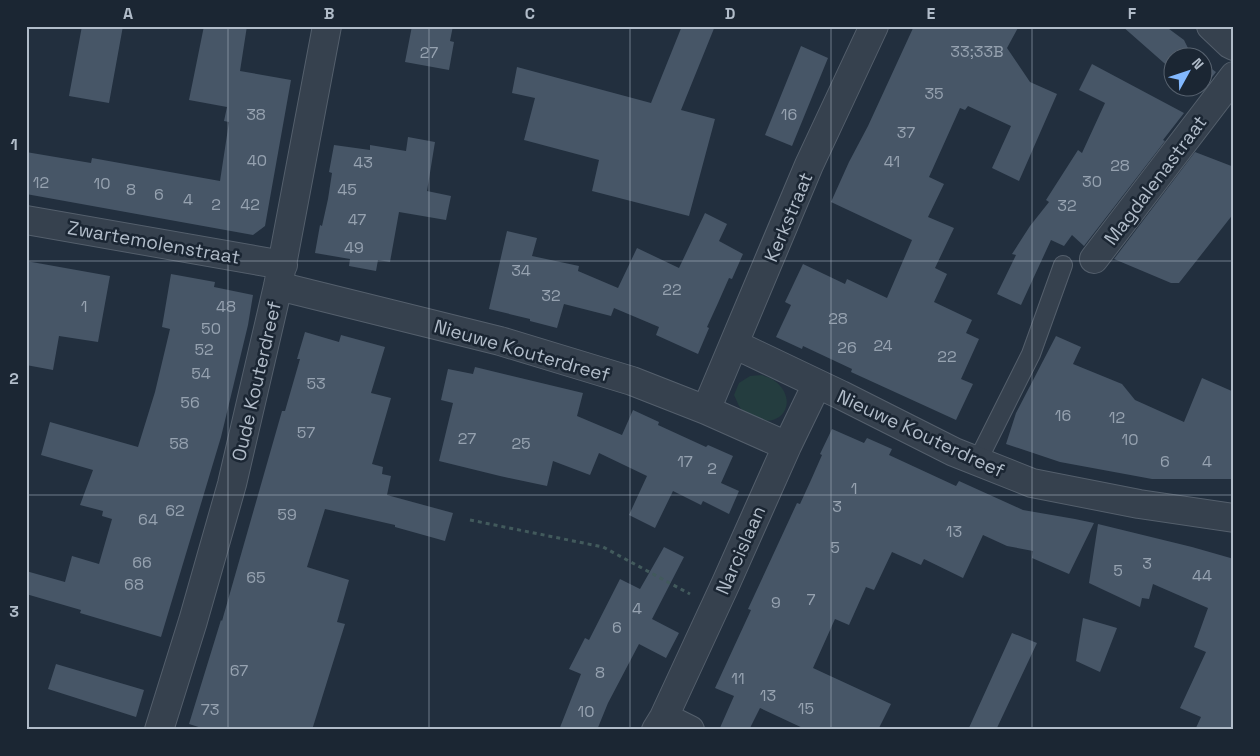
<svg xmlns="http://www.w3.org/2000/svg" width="1260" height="756" font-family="'Space Grotesk',sans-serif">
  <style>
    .green { fill: #243d3f }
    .building { fill: #475667 }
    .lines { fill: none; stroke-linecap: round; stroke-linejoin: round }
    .service-casing { stroke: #545f6c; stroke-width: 20 }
    .minor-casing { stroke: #545f6c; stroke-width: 30 }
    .path { stroke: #425a5c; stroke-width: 3; stroke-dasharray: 4 4; stroke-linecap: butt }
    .service { stroke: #36414e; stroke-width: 18 }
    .minor { stroke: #36414e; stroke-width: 28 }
    .grid { fill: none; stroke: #b1bcc9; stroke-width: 1; stroke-opacity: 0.55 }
    .labels { text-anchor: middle; stroke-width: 5; stroke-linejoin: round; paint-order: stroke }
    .number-label { font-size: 16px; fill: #96a2b0 }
    .street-label { font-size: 19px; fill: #b1bcc9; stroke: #1b2633 }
    .neatline { fill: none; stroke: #b1bcc9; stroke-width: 2 }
    .grid-label { font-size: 16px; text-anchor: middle; font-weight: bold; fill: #b1bcc9 }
  </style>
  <rect width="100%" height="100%" fill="#222f3e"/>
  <path class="green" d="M762,375C766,377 772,378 776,382C799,401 782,430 754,418C749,415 745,413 741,409C738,405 736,399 734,395L739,383L750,376Z"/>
  <path class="building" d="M82,26H123L109,103L69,96Z
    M204,26H247L240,71L291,80L265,226L253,235L26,194V152L91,163L92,158L220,181L229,122L224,121L227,107L189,100Z
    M412,26H453L450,41L454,42L449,70L405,62Z
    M682,26H715L681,110L715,119L689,216L592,191L599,160L524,140L535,98L512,93L517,67L651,103Z
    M914,26H1019L1007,48L1030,82L1057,94L1019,181L992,168L1011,126L968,106L965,110L960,108L929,177L944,184L928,217L954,228L935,268L947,274L934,302L972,320L966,333L979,339L961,379L973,384L956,420L851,372L852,369L803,346L802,349L776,337L791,305L785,302L803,264L845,284L847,279L887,298L912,240L831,202L849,162L868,126Z
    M1122,26H1165L1184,40L1190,52L1197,58H1172V70Z
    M801,46L828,58L792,146L765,135Z
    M1202,62L1216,72L1200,93L1193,88H1202Z
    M1092,64L1184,113L1163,140L1165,141L1084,246L1072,235L1064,246L1051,240L1021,305L997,294L1016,255L1012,254L1030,226L1049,202L1046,200L1078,150L1082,153L1105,103L1079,90Z
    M408,137L435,142L427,191L451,196L446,220L399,212L390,262L378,260L376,271L349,266L350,259L315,253L320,225L322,226L328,199L332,173L329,172L334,145L370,150V145L406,151Z
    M1195,152L1234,167V213L1179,283H1171L1114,259Z
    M705,213L727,224L719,241L743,254L732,279L729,278L718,303L707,327L709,328L698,354L656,335L659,327L614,308L611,316L564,304L557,328L530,321V319L489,309L507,231L537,238L532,256L579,266L578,271L618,288L637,248L679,268Z
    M26,261L110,276L98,342L59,336L53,370L26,365Z
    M171,274L215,282L214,287L253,295L248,325L221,437L161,637L80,613L81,610L26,594V571L65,582L72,556L99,564L112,519L102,516L103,511L80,505L93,470L41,455L46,437L50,422L138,447L155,392L170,329L162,327Z
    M305,332L339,342L341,335L385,347L371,393L391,398L372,464L383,467L382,474L391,476L387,495L453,513L445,541L395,527V525L325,509L307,567L349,580L337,622L345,624L312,730H208L189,724L221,620L222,621L282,411H285L300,359H297Z
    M1056,336L1081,347L1073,364L1122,384L1135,400L1184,422L1202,378L1234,392V479H1152L1060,462L1006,444L1016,413Z
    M475,367L583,393L577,416L622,435L633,410L659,422L658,425L706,447L708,445L733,456L721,483L739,491L729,514L703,501L701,505L673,491L655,528L629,515L647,476L599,453L590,475L553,461L547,486L500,476L439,461L453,403L441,400L448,369L473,374Z
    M832,429L864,443L867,438L892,449L889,455L956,486L959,481L1023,510L1075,519L1094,523L1069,574L1032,558L1033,551L1007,546L983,535L963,578L924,559L921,565L892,552L874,590L866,587L849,625L835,619L813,668L891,704L878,730H807L760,708L749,730H719L734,696L715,688L751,610L748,609L797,503L800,504L811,480L822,455L820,454Z
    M1098,524L1192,547L1234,559V730H1195L1201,717L1180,708L1206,652L1194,647L1208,608L1153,584L1149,599L1142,598L1140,607L1089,583Z
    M664,547L684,557L652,619L679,633L666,658L639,644L608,703L597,730H559L581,674L569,669L585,638L589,640L620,579L640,589Z
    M1083,618L1117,628L1100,672L1076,661Z
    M1012,633L1037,643L996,730H968Z
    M56,664L144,690L136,717L48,689Z"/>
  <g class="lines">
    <defs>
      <path id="service" d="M977,462L1031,354L1063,265"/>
      <path id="minor" d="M1211,26L1230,44L1234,46
        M26,220L283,265
        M1094,259L1234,76
        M278,286L500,341L632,381L706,410L787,446
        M734,344L841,395L954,452L1032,483L1139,504L1234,518
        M706,410L809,165L874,26
        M664,717L690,730
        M159,730L193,621L232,484L278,286L327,26
        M656,730L664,717L726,583L787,446L817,384"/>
    </defs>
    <use href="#service" class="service-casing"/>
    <use href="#minor" class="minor-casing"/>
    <path class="path" d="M470,520L603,547L690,594"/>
    <use href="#service" class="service"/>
    <use href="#minor" class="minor"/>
  </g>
  <path class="grid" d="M228,26V730M429,26V730M630,26V730M831,26V730M1032,26V730M26,261H1234M26,495H1234"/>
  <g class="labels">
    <g class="number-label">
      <text x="977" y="57">33;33B</text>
      <text x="429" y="58">27</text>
      <text x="934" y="99">35</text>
      <text x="256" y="120">38</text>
      <text x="789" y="120">16</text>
      <text x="906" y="138">37</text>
      <text x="257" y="166">40</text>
      <text x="892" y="167">41</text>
      <text x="363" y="168">43</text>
      <text x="1120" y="171">28</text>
      <text x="1092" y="187">30</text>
      <text x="41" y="188">12</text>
      <text x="102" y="189">10</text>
      <text x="131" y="195">8</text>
      <text x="347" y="195">45</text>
      <text x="159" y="200">6</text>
      <text x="188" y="205">4</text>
      <text x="216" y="210">2</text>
      <text x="250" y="210">42</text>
      <text x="1067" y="211">32</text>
      <text x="357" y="225">47</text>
      <text x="354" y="253">49</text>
      <text x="521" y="276">34</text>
      <text x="672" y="295">22</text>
      <text x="551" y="301">32</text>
      <text x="84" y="312">1</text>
      <text x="226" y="312">48</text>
      <text x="838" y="324">28</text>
      <text x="211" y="334">50</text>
      <text x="883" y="351">24</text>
      <text x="847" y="353">26</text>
      <text x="204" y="355">52</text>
      <text x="947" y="362">22</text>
      <text x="201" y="379">54</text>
      <text x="316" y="389">53</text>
      <text x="190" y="408">56</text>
      <text x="1063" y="421">16</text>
      <text x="1117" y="423">12</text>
      <text x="306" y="438">57</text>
      <text x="467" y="444">27</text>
      <text x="1130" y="445">10</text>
      <text x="179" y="449">58</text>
      <text x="521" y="449">25</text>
      <text x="685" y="467">17</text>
      <text x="1165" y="467">6</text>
      <text x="1207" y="467">4</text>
      <text x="712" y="474">2</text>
      <text x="854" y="494">1</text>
      <text x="837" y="512">3</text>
      <text x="175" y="516">62</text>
      <text x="287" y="520">59</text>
      <text x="148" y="525">64</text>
      <text x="954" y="537">13</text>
      <text x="835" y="553">5</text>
      <text x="142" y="568">66</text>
      <text x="1147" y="569">3</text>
      <text x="1118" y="576">5</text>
      <text x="1202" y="581">44</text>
      <text x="256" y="583">65</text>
      <text x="134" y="590">68</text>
      <text x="811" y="605">7</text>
      <text x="776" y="608">9</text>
      <text x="637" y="614">4</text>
      <text x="617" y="633">6</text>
      <text x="239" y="676">67</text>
      <text x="600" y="678">8</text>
      <text x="738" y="684">11</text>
      <text x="768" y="701">13</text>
      <text x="806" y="714">15</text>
      <text x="210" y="715">73</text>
      <text x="586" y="717">10</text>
    </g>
    <g class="street-label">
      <text transform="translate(1155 180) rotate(-53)" y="7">Magdalenastraat</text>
      <text transform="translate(788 217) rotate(-67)" y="7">Kerkstraat</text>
      <text transform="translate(154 242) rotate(10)" y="7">Zwartemolenstraat</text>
      <text transform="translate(522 350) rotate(16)" y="7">Nieuwe Kouterdreef</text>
      <text transform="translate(256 381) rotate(-77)" y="7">Oude Kouterdreef</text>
      <text transform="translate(921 433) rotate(25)" y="7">Nieuwe Kouterdreef</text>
      <text transform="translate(740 550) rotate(-66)" y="7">Narcislaan</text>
    </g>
  </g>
  <rect width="1260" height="756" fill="none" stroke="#1b2633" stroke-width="55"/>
  <g transform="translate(1188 72) rotate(50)"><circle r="24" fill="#1b2633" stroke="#57626f"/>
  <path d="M0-4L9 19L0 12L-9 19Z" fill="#82b8fe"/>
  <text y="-8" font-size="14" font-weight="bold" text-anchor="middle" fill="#b1bcc9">N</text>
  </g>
  <rect x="28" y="28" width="1204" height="700" class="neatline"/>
  <g class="grid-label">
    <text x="128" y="19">A</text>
    <text x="329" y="19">B</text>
    <text x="530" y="19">C</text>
    <text x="730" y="19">D</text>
    <text x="931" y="19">E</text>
    <text x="1132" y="19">F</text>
    <text x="14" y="150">1</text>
    <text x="14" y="384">2</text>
    <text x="14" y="617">3</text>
  </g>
</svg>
